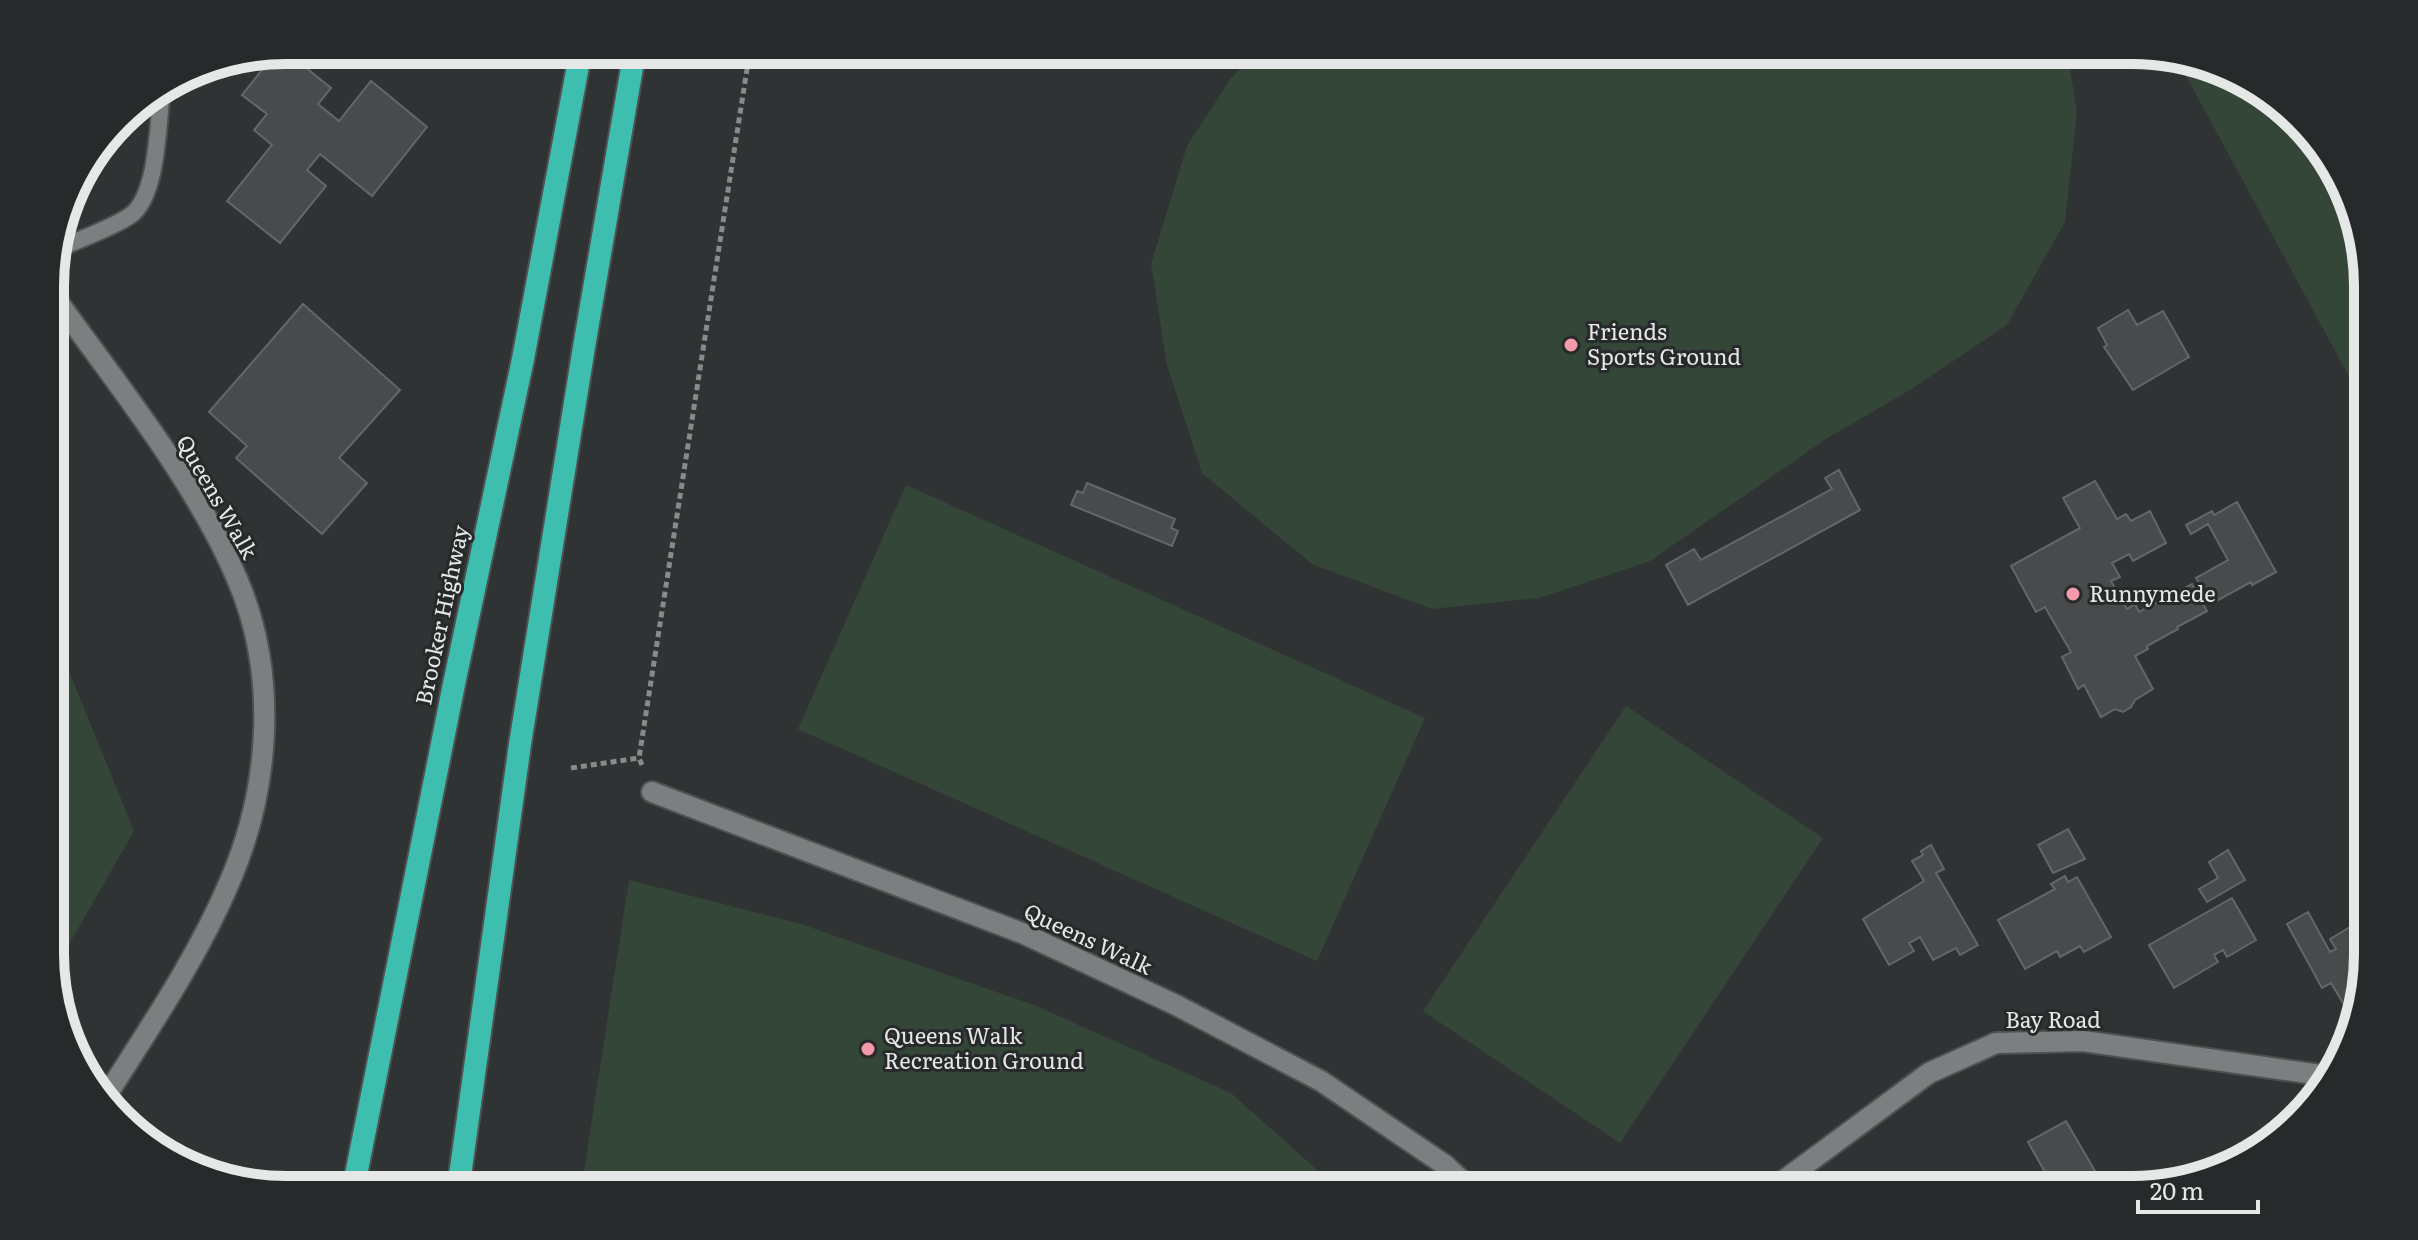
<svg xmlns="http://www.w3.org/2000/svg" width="2418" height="1240" font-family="Literata,serif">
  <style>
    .green { fill: #344638 }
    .building { fill: #484a4c; stroke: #646668; stroke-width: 2 }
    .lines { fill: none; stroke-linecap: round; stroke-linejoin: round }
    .service-casing { stroke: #4e5051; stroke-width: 20 }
    .minor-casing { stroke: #4e5051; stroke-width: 24 }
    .trunk-casing { stroke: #4e5051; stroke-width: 26 }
    .path { stroke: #888b8b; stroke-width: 5; stroke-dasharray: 6 4; stroke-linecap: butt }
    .service { stroke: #7b7f7f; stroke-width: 16 }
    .minor { stroke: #7b7f7f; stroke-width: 20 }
    .trunk { stroke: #3ebeae; stroke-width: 22 }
    .poi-dot { fill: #f39aab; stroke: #27292a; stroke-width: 3 }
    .labels { text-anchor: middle; stroke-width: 6; stroke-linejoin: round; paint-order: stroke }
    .poi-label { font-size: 22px; fill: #e6e8e8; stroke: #27292a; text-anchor: start }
    .street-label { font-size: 22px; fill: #e6e8e8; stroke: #27292a }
    .rim { fill: none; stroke: #e6e8e8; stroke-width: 10 }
  </style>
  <rect width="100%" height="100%" fill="#303334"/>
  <path class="green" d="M1261,50H2067L2077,112L2065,222L2007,325L1910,390L1826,439L1650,561L1539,598L1432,609L1312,564L1202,473L1167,365L1151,264L1187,146L1231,78Z
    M2178,61L2236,74L2319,143L2366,256V408Z
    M906,485L1425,718L1317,961L798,729Z
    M51,627L134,831L52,974Z
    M1626,706L1823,838L1620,1143L1423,1011Z
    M629,880L801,924L1034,1005L1231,1093L1325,1177L1323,1190H581Z"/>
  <path class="building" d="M284,50L331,88L318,104L339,121L371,81L427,127L372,196L320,154L307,170L326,186L280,243L227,201L272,145L254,130L267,114L242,95L276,52Z
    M303,304L400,390L339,458L367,483L322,534L236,458L247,446L209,412Z
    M2128,310L2137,325L2163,311L2189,357L2133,390L2104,347L2107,345L2098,328Z
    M1839,470L1860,510L1688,605L1666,565L1694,549L1701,560L1832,489L1825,478Z
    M2095,481L2117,519L2126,514L2131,521L2150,511L2166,543L2133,561L2129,554L2112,563L2120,577L2111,581L2127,609L2135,604L2139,612L2192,584L2207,611L2177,627L2178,629L2147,646L2148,649L2135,656L2153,689L2135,700L2131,707L2123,712L2115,709L2101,717L2084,685L2078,689L2062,657L2071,652L2045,607L2036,612L2011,566L2080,528L2063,498Z
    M1087,483L1175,519L1171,528L1178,531L1172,546L1071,505L1077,491L1083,493Z
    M2237,502L2276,572L2252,585L2251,582L2211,604L2196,578L2228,560L2208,524L2191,534L2186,525L2212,511L2214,515Z
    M2068,829L2085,859L2053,873L2038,845Z
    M1931,845L1944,869L1936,873L1978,945L1960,955L1956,948L1933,960L1920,937L1909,943L1914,951L1889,965L1863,919L1924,881L1912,861L1923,855L1921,851Z
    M2228,850L2245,880L2207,902L2199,889L2218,878L2209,862Z
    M2065,876L2068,882L2077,877L2111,937L2084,952L2080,946L2060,957L2057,951L2025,969L1998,920L2055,889L2051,884Z
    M2232,898L2256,940L2227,957L2223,950L2214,955L2218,962L2174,988L2149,945Z
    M2308,912L2330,952L2336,949L2330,939L2362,920L2368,931V954L2359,993L2343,1003L2331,983L2322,988L2287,924Z
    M2066,1121L2106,1190H2055L2028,1142Z"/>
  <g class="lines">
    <defs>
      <path id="service" d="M56,250C77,240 113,228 131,215C158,195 158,122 162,89"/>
      <path id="minor" d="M51,292C115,382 195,479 238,581C278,676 270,788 230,881C197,959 148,1030 103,1101
        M652,792L1022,933L1176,1005L1321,1081L1445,1165L1472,1190
        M1771,1190L1929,1073L1996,1043L2083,1041L2328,1076"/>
      <path id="trunk" d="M353,1190L454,684L523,359L581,50
        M458,1190L520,744L584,347L635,50"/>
    </defs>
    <use href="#service" class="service-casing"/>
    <use href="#minor" class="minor-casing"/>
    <use href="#trunk" class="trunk-casing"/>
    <path class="path" d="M642,765L639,758L750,50
      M571,768L639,758"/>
    <use href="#service" class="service"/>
    <use href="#minor" class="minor"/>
    <use href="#trunk" class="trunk"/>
  </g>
  <g class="poi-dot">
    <circle cx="1571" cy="345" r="8"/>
    <circle cx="2073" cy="594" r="8"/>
    <circle cx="868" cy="1049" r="8"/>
  </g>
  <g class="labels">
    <g class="poi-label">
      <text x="1587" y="340">Friends<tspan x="1587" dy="25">Sports Ground</tspan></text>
      <text x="2089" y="602">Runnymede</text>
      <text x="884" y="1044">Queens Walk<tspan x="884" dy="25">Recreation Ground</tspan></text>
    </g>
    <g class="street-label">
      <text transform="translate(217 497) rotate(60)" y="8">Queens Walk</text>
      <text transform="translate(442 615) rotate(-78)" y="8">Brooker Highway</text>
      <text transform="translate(1088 939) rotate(25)" y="8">Queens Walk</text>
      <text x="2053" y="1028">Bay Road</text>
    </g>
  </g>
  <path d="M0 0H2418V1240H0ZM286 64H2132A222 222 0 0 1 2354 286V954A222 222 0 0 1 2132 1176H286A222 222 0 0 1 64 954V286A222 222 0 0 1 286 64Z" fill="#27292a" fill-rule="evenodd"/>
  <path class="rim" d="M286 64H2132A222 222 0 0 1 2354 286V954A222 222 0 0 1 2132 1176H286A222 222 0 0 1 64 954V286A222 222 0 0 1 286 64Z"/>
  <path d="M2138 1200v12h120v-12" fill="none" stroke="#e6e8e8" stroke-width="4"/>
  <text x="2150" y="1200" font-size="24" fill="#e6e8e8" stroke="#27292a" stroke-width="6" paint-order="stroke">20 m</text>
</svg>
